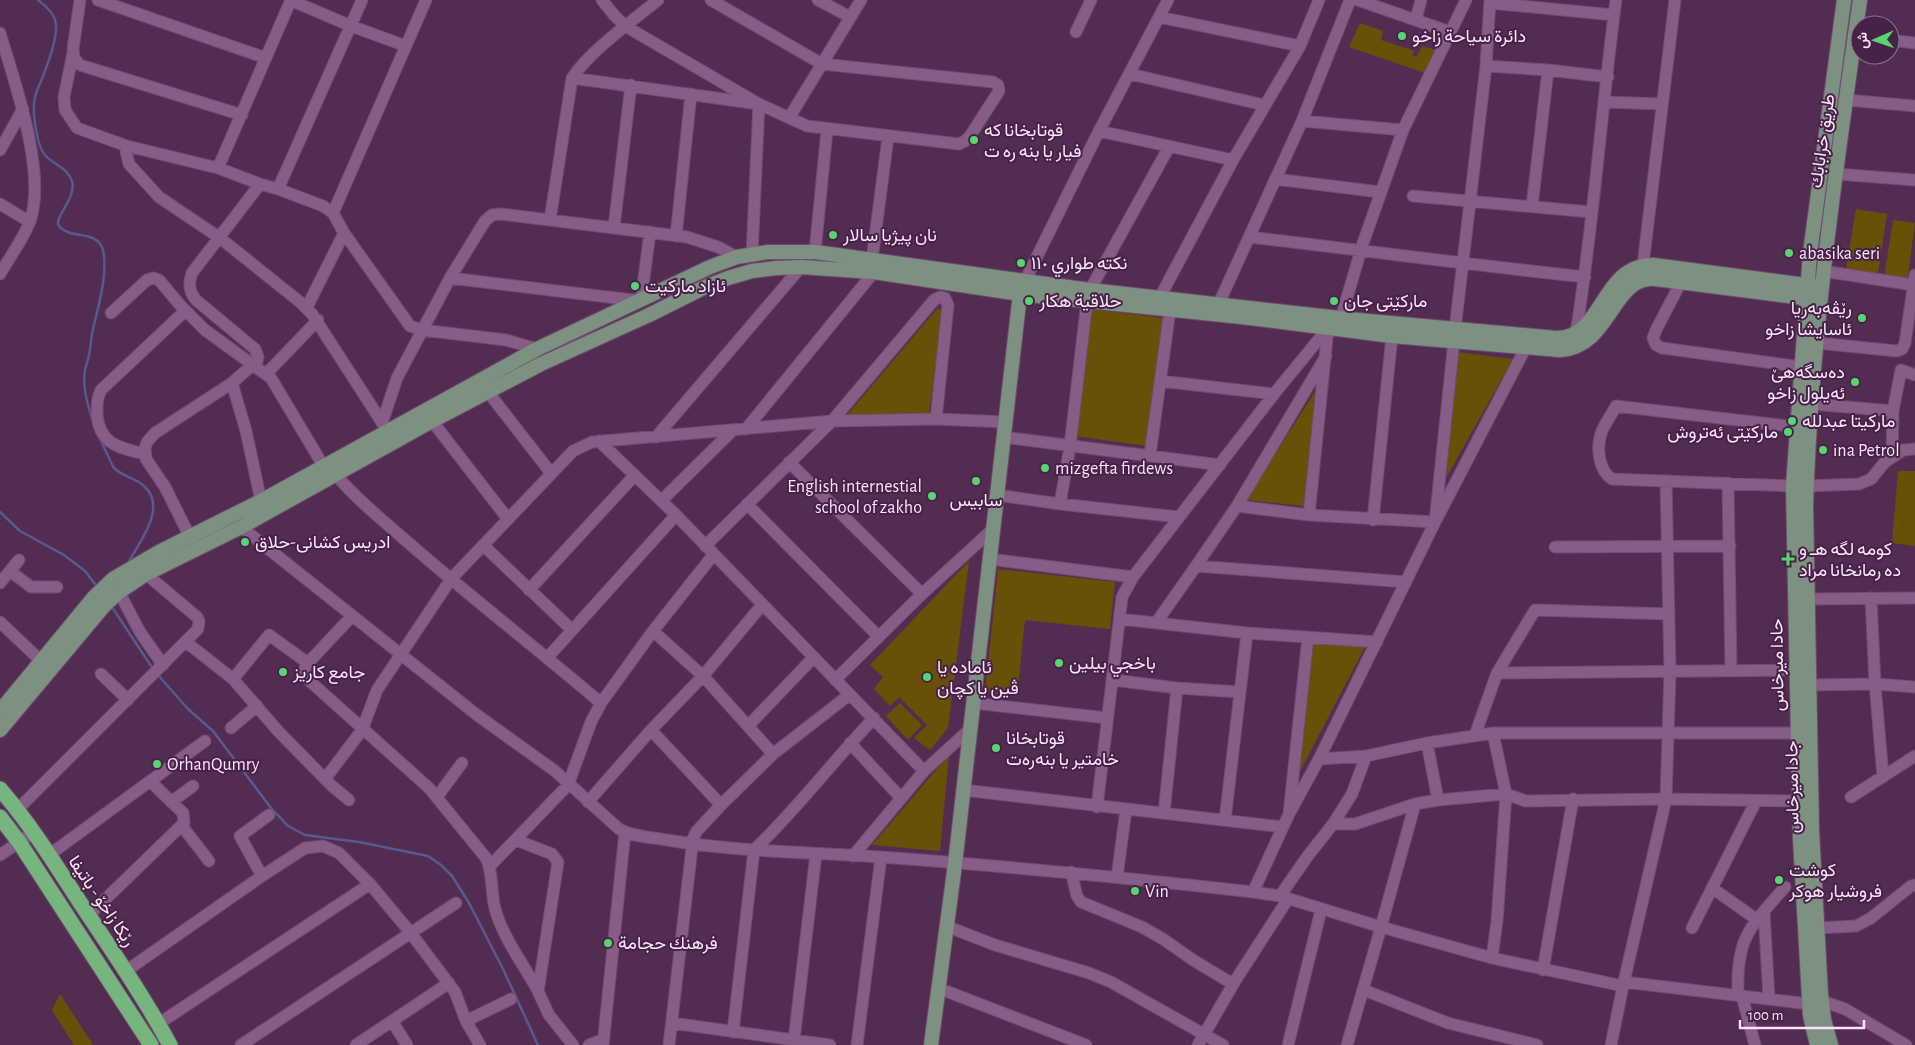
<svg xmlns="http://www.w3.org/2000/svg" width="1915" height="1045" font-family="'Alegreya Sans',Vazirmatn,sans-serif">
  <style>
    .green { fill: #695007 }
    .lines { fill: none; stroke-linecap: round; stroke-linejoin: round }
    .stream { stroke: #565a90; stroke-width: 2.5 }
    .minor-casing { stroke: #6e4d6e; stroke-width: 13 }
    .major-casing { stroke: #6e4d6e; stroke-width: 16 }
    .highway-casing { stroke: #6e4d6e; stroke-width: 17 }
    .minor { stroke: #875c86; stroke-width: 11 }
    .major { stroke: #7d9181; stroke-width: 14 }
    .highway { stroke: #76b57e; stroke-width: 15 }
    .poi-dot { fill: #58d570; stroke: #472247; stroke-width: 2 }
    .labels { text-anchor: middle; stroke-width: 4; stroke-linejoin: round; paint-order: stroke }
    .poi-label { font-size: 18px; fill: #fbe3fa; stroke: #472247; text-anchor: start }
    .street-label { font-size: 18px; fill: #fbe3fa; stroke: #472247 }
  </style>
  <rect width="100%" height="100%" fill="#532c52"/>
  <path class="green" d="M1360,23L1383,31L1381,40L1415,51L1412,55L1417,57L1422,46L1436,50L1425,73L1349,47Z
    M1856,209L1887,214L1878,274L1846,269Z
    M1893,220L1915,223L1907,282L1884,278Z
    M937,309H942L943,315L929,413L847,415Z
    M1090,309L1163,318L1147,446L1075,436Z
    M1457,352L1513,359L1446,478Z
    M1318,387L1304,506L1246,500Z
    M1898,471H1915V546L1892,543Z
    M969,561L948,728L930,750L914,738L927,725L899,697L890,706L874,689L883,677L870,665Z
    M998,569L1115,582L1110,629L1025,620L1017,696L985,692Z
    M1312,641L1366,645L1296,779Z
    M900,703L922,725L908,740L886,716Z
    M949,755L940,851L872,845Z
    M60,994L93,1045H74L52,1010Z"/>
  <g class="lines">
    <path class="stream" d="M38,0C46,6 55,14 56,24C57,39 49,61 43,76C40,85 34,93 34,104C33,116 37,146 45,155C54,165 68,168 72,181C77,198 53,218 59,226C70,240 97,229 103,250C108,273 99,304 94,325C91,335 91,345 89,355C88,360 86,365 85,370C82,388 88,405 93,422
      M99,436C101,441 112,465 114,468C123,477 136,478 144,486C168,507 139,543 128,563
      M0,512L20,531L64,555L85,571L98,588
      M112,607L153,669
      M158,675L188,709L213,731L271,808L288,826L305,835L359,842L428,856L441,865L452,876L469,903L503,969L538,1045"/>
    <defs>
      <path id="minor" d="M80,0L73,49L74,58L80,65L242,115
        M98,0L266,58
        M290,0L351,26L406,46
        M602,0L614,15L625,26L759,104L807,126L959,144L965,141L970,136L999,91L998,85L993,82L822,64L711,0
        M818,0L850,17
        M1358,0L1450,32
        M1490,3L1614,15
        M1159,17L1300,46
        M1416,19L1421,0
        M1076,32L1091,0
        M0,33C14,80 47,173 30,221C24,238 9,258 0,274
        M1890,40L1915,43
        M73,53L64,97L65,110L77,128L127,146L218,168L260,184L278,189L323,206L333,213L344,233L410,326L422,330L506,340L537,349
        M1486,66L1548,70L1608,77
        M1130,74L1264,105
        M572,78L759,104L752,254
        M1846,100L1915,106
        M1605,102L1662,104
        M789,118L861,0
        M1302,121L1403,130
        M1099,131L1233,160
        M127,146L126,152L129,164L159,197L220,238L300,302L312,314L385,427
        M0,150L23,109
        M218,168L291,0
        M1836,174L1915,180
        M1275,179L1380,192
        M278,189L362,0
        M1413,196L1591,212
        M0,204L30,222
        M1532,206L1548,70
        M333,213L426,0
        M550,220L572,78C590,51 632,21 658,0
        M614,227L631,85
        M676,236L691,94
        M1249,237C1361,250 1473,265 1585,277
        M815,252L827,130
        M872,260L888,137
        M1643,265L1675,0
        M1823,271L1914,285
        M450,278L641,301L650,232
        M1681,282L1656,330L1653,338L1656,345L1662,348L1802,367
        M1022,287L1099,131L1168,0
        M1090,290L1169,147
        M1160,297L1233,160L1300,46L1319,0
        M1219,303L1302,121L1350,0
        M307,307L344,233
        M111,313L147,280L153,278L159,280L180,305L205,330L271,378L324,467
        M1341,318L1363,243L1403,130L1466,0
        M1455,329L1486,66L1490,0
        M1576,333C1594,223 1601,111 1616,0
        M1817,343L1897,351L1902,349L1905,343L1915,275
        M266,374L318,320
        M1160,381L1274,394
        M232,383L246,431L261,501
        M488,392L551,473
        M1812,404L1893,411
        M432,421L508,519
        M382,423L397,378L450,278L485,221L492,215L501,214L687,237L718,247L737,257
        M746,429L874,272
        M656,437L801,267
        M1003,437L1220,465
        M599,441L676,515L924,771
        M145,454C119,448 99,444 97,414C97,405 97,398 101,390L185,311
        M1150,455L1170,310
        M1892,457L1893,411L1901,370L1915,375
        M789,462L922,594
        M336,475C358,501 386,523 411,545C473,599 539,650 601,703
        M1728,483L1731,671
        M1793,486L1612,479C1598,470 1596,446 1602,431C1606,422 1612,414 1616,406L1797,427
        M1807,486L1859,484L1871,479L1885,462L1903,450L1915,449
        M997,495L1060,504L1179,517
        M661,501L733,430
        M747,504L879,637
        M1060,504L1070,446L1087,301
        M1237,506L1309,515L1435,522L1454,341
        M1309,515L1328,328
        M1373,520L1392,336
        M241,527L477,715L555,771L619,829C633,837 651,837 667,840C738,852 809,852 881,857C1005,866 1129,878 1253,892L1280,896L1381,927L1415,804
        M190,537L165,487L146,459L145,448L147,442L155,433L232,383L257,361L258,357L255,349L196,300C189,292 188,284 192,273L260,184
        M483,545L572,630
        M705,546L832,421L934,300L940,297L945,298L948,305L936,419
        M1555,547L1730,546
        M989,559L1133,577L1122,597L1097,807
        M1196,566L1237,506L1326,356
        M10,571L31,587H57
        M1133,577L1274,394L1328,328
        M0,583L19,560
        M529,590L635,475
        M119,592L140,632L163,665
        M1871,598L1875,684L1883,777
        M1808,599L1915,598
        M352,616L308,663L305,668L304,676L429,788L486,858C494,874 490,894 496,912C504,939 524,965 538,991
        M1120,619L1247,633L1377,642
        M0,622L41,661
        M1156,623L1196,566L1406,582
        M653,631L703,676L773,754
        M186,642L233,679L278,731L332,786L349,800
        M548,657L676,515
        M1497,673L1796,670
        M101,674L128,700
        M233,679L269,635L308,663
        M835,680L922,594L993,529
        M1113,680L1177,688L1240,692
        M1809,685L1875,684L1915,687
        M973,703L1107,718
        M748,726L813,658
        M231,728L257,706
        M651,730L721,805
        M1475,735L1497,673L1535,610L1669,614
        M850,743L901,798
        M1427,743L1438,800
        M1366,756L1352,794L1333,824H1355L1415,804L1438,800L1506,794L1526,801L1666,799L1798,801
        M1319,759L1366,756L1427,743L1493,733H1797
        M325,779L362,730L377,690L451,579L573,451L592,442L832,421L936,419L1005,422
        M963,790L1283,827
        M437,797L462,763
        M1851,797L1915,756
        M171,802L193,786
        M588,802L651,730L703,676L762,605
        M17,810L198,629L199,621L197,617L146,574
        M1164,813L1177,688
        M1289,814L1319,759L1435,522L1526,347
        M1225,820L1247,633
        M182,826L209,861
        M516,840L552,854L558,862L538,991L549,1015L573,1045
        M0,855L34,832
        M49,855L205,741
        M853,856L924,771L970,729
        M490,866L568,785L591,722L601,703L653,631L714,554
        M1071,872L1077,896L1081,902L1142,927L1163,939L1193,960L1233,984
        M262,876L240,836L269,815
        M1117,877L1126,810
        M1712,888L1756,919
        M1253,892L1289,814L1308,637
        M1280,896L1307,857L1333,824
        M1764,911L1769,999
        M89,915L184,823L183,813L150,781
        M946,926L995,945L1089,973L1111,982L1223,1045
        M1692,928L1756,801
        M1817,928L1856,926L1871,918L1911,886L1915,885
        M1492,958L1497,921L1506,794L1493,733
        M1543,970L1573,799
        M126,971L262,876L305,848L323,846L339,853L370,884L410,932L455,992L466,1021L480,1045
        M1624,982L1809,1004
        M938,988L1086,1045
        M1364,990L1448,1023L1537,1045
        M1738,995C1736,938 1749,928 1785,887
        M1742,996L1755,1045
        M1822,1001L1845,1009L1906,1045
        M392,1021L407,1045
        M466,1021L511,999
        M672,1023L830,1045
        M158,1024L370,884
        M733,1032L754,850C797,809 833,761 874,718
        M794,1040L816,854
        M241,1045L456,903
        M356,1045L449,983
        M589,1045L604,1039
        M603,1045L625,832
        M669,1045L693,839L696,832L721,805L773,754L849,695
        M857,1045L881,857
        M1198,1045L1235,981L1288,899
        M1288,1045L1321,910
        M1347,1045L1381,927L1492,958L1623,986
        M1611,1045L1623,986L1666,799L1670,672L1666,481"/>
      <path id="major" d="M0,711L94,597L113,579L159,552L261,501L537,349L710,267L737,257L768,252H815L1090,290L1357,320L1556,338C1604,339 1600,265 1653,265L1821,287
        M0,730L103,607L119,592L146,574L241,527L432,421L541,364L649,315L705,287L728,278L752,271L776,268L801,267L874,272L1020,294L1242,317L1392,336L1560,350C1612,347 1611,275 1656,279L1820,300
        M931,1045L955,864L1020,294
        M1817,1045L1810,1015L1800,838L1793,486L1810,253L1844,0
        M1831,1045L1824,1020L1821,995L1812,831L1806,506C1811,336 1836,168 1860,0"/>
      <path id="highway" d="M0,789C32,826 57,867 83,907C113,952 144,997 170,1045
        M0,817L19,842L151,1045"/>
    </defs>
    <use href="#minor" class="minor-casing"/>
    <use href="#major" class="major-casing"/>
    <use href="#highway" class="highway-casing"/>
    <use href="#minor" class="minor"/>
    <use href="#major" class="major"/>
    <use href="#highway" class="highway"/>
  </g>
  <g class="poi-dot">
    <circle cx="1402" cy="36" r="5"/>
    <circle cx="974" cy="140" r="5"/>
    <circle cx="833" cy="235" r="5"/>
    <circle cx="1789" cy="253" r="5"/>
    <circle cx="1021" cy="263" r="5"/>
    <circle cx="635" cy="286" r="5"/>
    <circle cx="1029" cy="301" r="5"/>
    <circle cx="1334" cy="301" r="5"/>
    <circle cx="1862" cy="318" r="5"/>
    <circle cx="1855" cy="382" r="5"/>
    <circle cx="1792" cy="421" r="5"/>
    <circle cx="1788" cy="432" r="5"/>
    <circle cx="1823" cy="450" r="5"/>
    <circle cx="1045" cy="468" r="5"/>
    <circle cx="976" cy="481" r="5"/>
    <circle cx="932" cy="496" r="5"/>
    <circle cx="245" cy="542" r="5"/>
    <path d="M1785.5 551.5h5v5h5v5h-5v5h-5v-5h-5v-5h5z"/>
    <circle cx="1059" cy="663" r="5"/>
    <circle cx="283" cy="672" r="5"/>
    <circle cx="927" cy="677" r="5"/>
    <circle cx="996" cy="748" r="5"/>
    <circle cx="157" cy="764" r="5"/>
    <circle cx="1779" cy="880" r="5"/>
    <circle cx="1135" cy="891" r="5"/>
    <circle cx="608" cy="943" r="5"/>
  </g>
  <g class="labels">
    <g class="poi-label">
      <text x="1412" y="42">دائرة سياحة زاخو</text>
      <text x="984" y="136">قوتابخانا كه<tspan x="984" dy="21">فيار يا بنه ره ت</tspan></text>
      <text x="843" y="241">نان پيژيا سالار</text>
      <text x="1799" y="259">abasika seri</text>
      <text x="1031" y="269">نكته طواري ١١٠</text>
      <text x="645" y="292">ئازاد ماركيت</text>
      <text x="1039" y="307">حلاقية هكار</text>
      <text x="1344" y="307">مارکێتی جان</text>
      <text x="1852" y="314" text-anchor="end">رێڤه‌به‌ريا<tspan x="1852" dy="21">ئاسايشا زاخو</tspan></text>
      <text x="1845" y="378" text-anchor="end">ده‌سگه‌هێ<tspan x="1845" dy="21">ئه‌يلول زاخو</tspan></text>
      <text x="1802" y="427">ماركيتا عبدلله</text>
      <text x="1778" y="438" text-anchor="end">مارکێتی ئەتروش</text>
      <text x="1833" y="456">ina Petrol</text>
      <text x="1055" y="474">mizgefta firdews</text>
      <text x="922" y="492" text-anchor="end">English internestial<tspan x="922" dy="21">school of zakho</tspan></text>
      <text x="976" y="506" text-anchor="middle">سابيس</text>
      <text x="255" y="548">ادريس كشانى-حلاق</text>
      <text x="1799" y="555">كومه لگه هـ و<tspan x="1799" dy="21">ده رمانخانا مراد</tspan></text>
      <text x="1069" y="669">باخجي بيلين</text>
      <text x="937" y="673">ئاماده یا<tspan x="937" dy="21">ڤین یا کچان</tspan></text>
      <text x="293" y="678">جامع كاريز</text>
      <text x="1006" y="744">قوتابخانا<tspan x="1006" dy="21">خامتیر یا بنەرەت</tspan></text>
      <text x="167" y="770">OrhanQumry</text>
      <text x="1789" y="876">كوشت<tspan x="1789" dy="21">فروشيار هوكر</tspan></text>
      <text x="1145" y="897">Vin</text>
      <text x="618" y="949">فرهنك حجامة</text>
    </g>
    <g class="street-label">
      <text transform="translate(1822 141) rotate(-82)" y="6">طريق خرابابك</text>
      <text transform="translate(1777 665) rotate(-91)" y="6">حادا ميرخاس</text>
      <text transform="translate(1792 787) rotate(-91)" y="6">جادا ميرخاس</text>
      <text transform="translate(102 901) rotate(56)" y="6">رێکا زاخۆ - باتیفا</text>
    </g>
  </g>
  <g transform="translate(1875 40) rotate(268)"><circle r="24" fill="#472247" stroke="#8f6f8f"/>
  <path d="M0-4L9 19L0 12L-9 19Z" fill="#58d570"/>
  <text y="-8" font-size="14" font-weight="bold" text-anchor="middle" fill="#fbe3fa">ش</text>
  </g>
  <path d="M1740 1020v8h124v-8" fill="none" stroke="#fbe3fa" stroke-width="2.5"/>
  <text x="1748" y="1020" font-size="15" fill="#fbe3fa" stroke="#472247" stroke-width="4" paint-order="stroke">100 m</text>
</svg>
